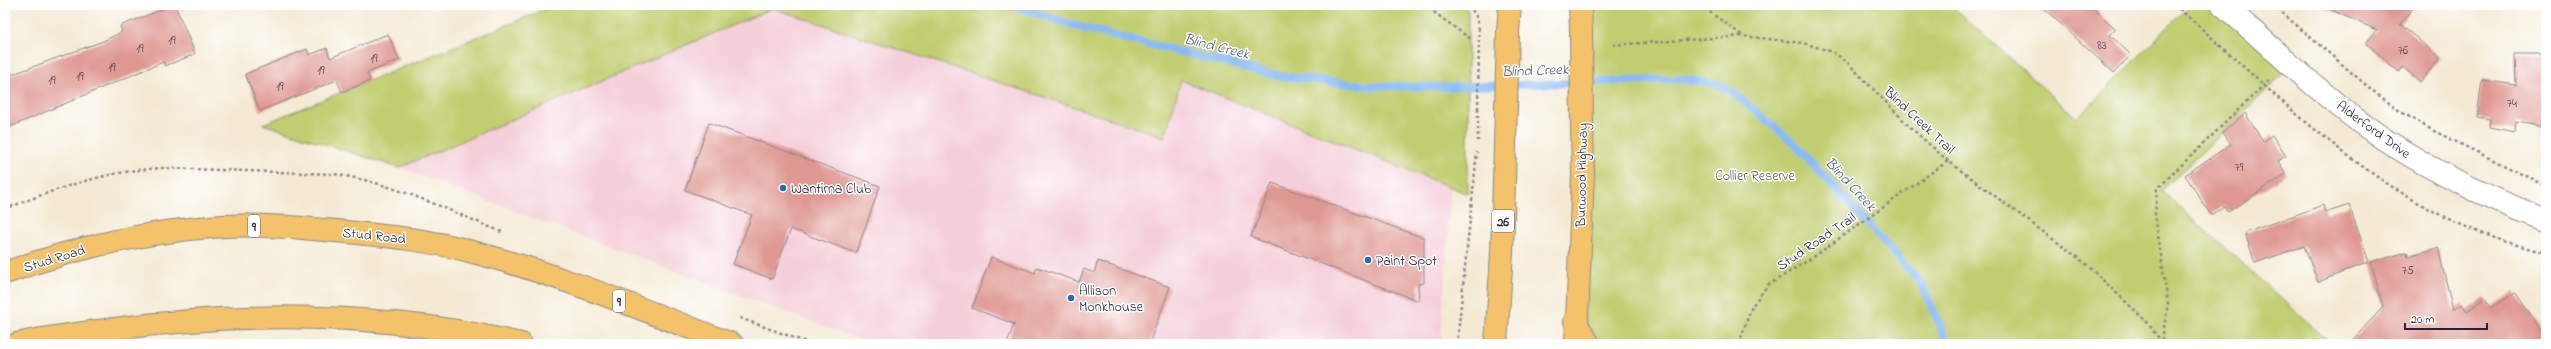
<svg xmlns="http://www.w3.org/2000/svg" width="2551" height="349" font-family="'Indie Flower',sans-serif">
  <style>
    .built { fill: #f5cfda }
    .green { fill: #c1cd6f; stroke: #727855 }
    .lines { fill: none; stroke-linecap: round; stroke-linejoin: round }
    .stream { stroke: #89baf5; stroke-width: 8 }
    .building { fill: #df9791 }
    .street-casing { stroke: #8b8688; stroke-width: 24 }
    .primary-casing { stroke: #8b8688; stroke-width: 24 }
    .highway-casing { stroke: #8b8688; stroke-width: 24 }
    .path { stroke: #8b8688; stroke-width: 2.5; stroke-dasharray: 3 3; stroke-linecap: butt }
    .street { stroke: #fff; stroke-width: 22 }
    .primary { stroke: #f3c26a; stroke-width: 22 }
    .highway { stroke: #f3c26a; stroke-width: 22 }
    .highway-bridge-casing { stroke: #8b8688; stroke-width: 24; stroke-linecap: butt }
    .path-bridge { stroke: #8b8688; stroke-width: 2.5; stroke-dasharray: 3 3; stroke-linecap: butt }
    .highway-bridge { stroke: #f3c26a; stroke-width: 22 }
    .poi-dot { fill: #1f6fb2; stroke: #fff; stroke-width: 1.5 }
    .labels { text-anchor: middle; stroke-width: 3; stroke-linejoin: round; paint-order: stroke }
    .number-label { font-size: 12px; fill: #513f50 }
    .shield { fill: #fff; stroke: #646476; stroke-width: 1 }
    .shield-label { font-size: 13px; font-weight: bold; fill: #22223b }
    .street-label { font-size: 14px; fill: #22223b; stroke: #fff }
    .park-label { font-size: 14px; fill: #5a5e4d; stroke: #fff }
    .poi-label { font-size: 14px; fill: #22223b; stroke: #fff; text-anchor: start }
    .water-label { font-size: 15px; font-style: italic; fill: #46577c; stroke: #fff }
  </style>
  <rect width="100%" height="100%" fill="#fff"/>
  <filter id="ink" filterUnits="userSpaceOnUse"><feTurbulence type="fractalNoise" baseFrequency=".025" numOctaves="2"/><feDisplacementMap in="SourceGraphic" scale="8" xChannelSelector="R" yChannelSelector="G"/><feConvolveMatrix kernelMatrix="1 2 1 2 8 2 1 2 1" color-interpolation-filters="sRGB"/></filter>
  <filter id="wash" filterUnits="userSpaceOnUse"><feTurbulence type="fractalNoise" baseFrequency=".012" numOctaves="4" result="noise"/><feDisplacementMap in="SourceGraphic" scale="16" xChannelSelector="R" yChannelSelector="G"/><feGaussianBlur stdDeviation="0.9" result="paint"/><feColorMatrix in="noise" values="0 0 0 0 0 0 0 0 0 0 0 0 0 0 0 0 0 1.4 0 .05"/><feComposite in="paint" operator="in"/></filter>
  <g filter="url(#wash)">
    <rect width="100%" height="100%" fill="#f4ead4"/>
    <path class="built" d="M773,8L1165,137L1181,80L1451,187L1441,344H871L399,168Z"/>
    <path class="green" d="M556,5H1464L1468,11V194L1181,80L1165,137L773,8L399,168L263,124Z
      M1580,5H1950L2077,118L2190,5H2223L2293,65L2161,191L2332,344H1589L1575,321Z"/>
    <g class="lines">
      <path class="stream" d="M1010,5L1083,28L1279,76L1369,86L1449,87L1683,79L1717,84L1735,94L1794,143L1921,283L1948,344"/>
    </g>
    <g id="blocks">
      <path class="building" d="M173,5H175L195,54L165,66L163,62L5,129V77L103,41L122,32L120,26Z
        M2040,5H2090L2116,29L2110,35L2131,55L2114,73Z
        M2320,5H2415L2400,24L2440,58L2420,82L2403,67L2399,72L2366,43L2377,30Z
        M388,34L399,60L367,73L370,81L342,92L337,80L260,111L245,74L307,49L309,55L327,48L330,58Z
        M2515,54H2546V127L2516,122L2515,132L2489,127L2490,119L2477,117L2482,80L2516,85Z
        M2245,113L2263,142L2272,135L2286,156L2278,161L2286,174L2228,212L2224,206L2211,215L2185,175L2231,144L2223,132Z
        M709,123L880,186L856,253L791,229L772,279L733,264L752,215L685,190Z
        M1272,183L1424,238V283L1418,284L1419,301L1251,237Z
        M2323,205L2325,213L2349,205L2369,262L2318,282L2304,246L2255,263L2245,233Z
        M2438,248L2453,310L2462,304L2467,311L2485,298L2491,308L2515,292L2546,338V344H2349L2383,307L2371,262L2407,252L2408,256Z
        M991,257L1035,273L1037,267L1079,282L1084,269L1094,273L1098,261L1170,287L1149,344H1007L1014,324L972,308Z"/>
    </g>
  </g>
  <g filter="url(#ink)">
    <use href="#blocks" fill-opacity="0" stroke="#8b8688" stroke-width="1"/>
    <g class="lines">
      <defs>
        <path id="street" d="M2223,5C2269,44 2313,88 2361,123C2418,165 2480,195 2546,220"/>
        <path id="primary" d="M1575,321L1589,344"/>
        <path id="highway" d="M1580,5L1581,30
          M1508,32L1510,5
          M5,273C74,248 148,231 222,226C263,224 305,228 346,232C387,236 429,240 469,251C559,274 645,311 732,344
          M17,344C46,337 77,334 106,330C244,311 386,312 521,344
          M1496,344L1502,253L1506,108
          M1576,344L1583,174L1582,130"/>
      </defs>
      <use href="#street" class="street-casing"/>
      <use href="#primary" class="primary-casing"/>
      <use href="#highway" class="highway-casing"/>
      <path class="path" d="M1424,5L1472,40
        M1469,5L1477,18L1479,30
        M1700,5L1743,36
        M2175,5C2257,77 2336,159 2433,211C2468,230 2507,243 2546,253
        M2273,5L2373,91L2401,112L2432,130L2546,186
        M1613,45L1743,36L1803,43L1833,52L1847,62L1910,127L1948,161L2085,263L2147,322L2163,344
        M1478,109V141
        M5,209C56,189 108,170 163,168L333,174C392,182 447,210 502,232
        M740,318L811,344
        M2162,340L2168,303L2155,215L2157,189L2269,80
        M1457,344L1477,152
        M1739,344L1752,306L1768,285L1812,258L1948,161"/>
      <use href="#street" class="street"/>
      <use href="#primary" class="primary"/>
      <use href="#highway" class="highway"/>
      <defs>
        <path id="highway-bridge" d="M1581,30L1582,130
          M1506,108L1508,32"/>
      </defs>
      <use href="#highway-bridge" class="highway-bridge-casing"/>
      <path class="path-bridge" d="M1478,109L1479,30"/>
      <use href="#highway-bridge" class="highway-bridge"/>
    </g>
  </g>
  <g class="poi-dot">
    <circle cx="783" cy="188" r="4"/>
    <circle cx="1368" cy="260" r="4"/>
    <circle cx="1071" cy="298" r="4"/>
  </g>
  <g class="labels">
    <g class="number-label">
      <text x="172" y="44">19</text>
      <text x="2102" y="49">83</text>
      <text x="140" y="52">19</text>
      <text x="2403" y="54">76</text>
      <text x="374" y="62">19</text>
      <text x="112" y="71">19</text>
      <text x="321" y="74">19</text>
      <text x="80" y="80">19</text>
      <text x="52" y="84">19</text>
      <text x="280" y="90">19</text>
      <text x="2512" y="107">74</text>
      <text x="2239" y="171">79</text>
      <text x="2408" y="274">75</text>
    </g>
    <g class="shield">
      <rect x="1492" y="210" width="22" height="22" rx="3"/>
      <rect x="248" y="215" width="12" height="22" rx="3"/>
      <rect x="613" y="290" width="12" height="22" rx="3"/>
    </g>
    <g class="shield-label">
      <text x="1503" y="226">26</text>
      <text x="254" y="231">9</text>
      <text x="619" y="306">9</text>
    </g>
    <g class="street-label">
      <text transform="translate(1920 120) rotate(43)" y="5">Blind Creek Trail</text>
      <text transform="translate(2374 129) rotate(36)" y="5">Alderford Drive</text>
      <text transform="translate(1581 175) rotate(-89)" y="5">Burwood Highway</text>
      <text transform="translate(374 235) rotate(6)" y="5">Stud Road</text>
      <text transform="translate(1816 241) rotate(-34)" y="5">Stud Road Trail</text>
      <text transform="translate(54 258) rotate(-17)" y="5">Stud Road</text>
    </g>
    <g class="park-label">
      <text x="1755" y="180">Collier Reserve</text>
    </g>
    <g class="poi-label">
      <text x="791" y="193">Wantirna Club</text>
      <text x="1376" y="265">Paint Spot</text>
      <text x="1079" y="295">Allison<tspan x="1079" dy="16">Monkhouse</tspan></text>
    </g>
    <g class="water-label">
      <text transform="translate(1217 46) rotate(14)" y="5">Blind Creek</text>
      <text transform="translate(1535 70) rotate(-2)" y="5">Blind Creek</text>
      <text transform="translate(1851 184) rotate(47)" y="5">Blind Creek</text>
    </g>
  </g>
  <rect width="2551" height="349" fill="none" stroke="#fff" stroke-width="20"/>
  <path d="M2405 323v6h82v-6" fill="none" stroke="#22223b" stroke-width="2"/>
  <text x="2411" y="323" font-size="12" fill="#22223b" stroke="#ffffff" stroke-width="3" paint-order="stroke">20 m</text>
</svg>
